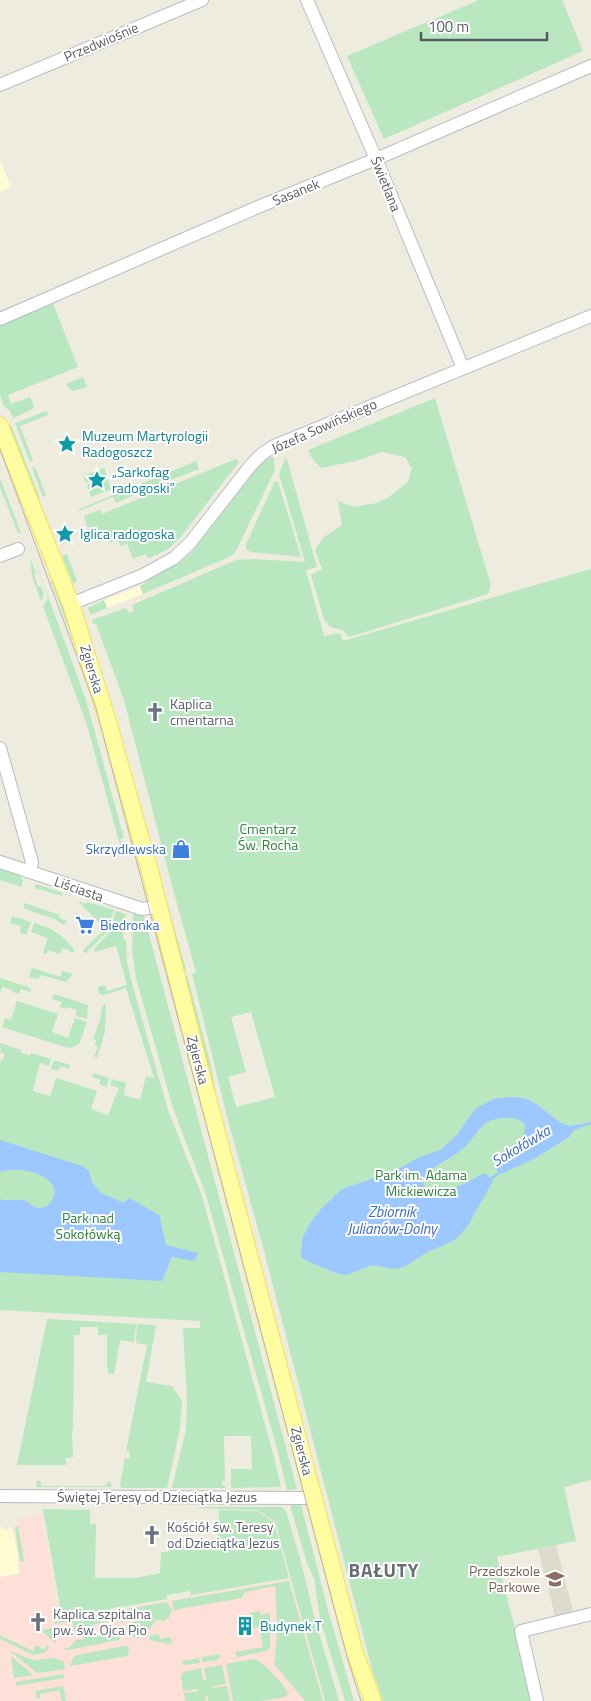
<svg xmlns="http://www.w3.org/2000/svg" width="591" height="1701" font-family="'Titillium Web',sans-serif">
<rect width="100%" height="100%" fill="#edecdf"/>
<g fill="#fffbd2">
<path d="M0 160 11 187 0 192Z"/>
<path d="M140 586 143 594 107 608 104 600Z"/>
<path d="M0 1527H2L3 1530 13 1528 19 1560V1574L0 1577Z"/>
</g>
<path fill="#dcdbce" d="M556 1545 573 1611 555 1616 538 1549Z"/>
<path fill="#fde1d9" d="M43 1514 60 1620 290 1579 325 1701H0V1577L19 1574V1560L13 1528 18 1527 16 1518 22 1517V1519L29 1518V1516Z"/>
<g fill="#b9e7c0" fill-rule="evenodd">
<path d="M479 0H562L583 51 384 139 347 56Z"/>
<path d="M52 301 78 367 8 395 11 404 30 397 34 406 33 409 13 418 10 411 4 406 0 395V323Z"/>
<path d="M83 377 87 387 72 391 66 384Z"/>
<path d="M435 398 491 585 488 594 349 637 342 630 330 627 324 619 311 575 322 569 315 550 324 537 342 525 338 501 354 507 377 503 389 497 408 482 412 468 405 457 382 452 356 461 321 468 311 457 308 450Z"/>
<path d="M47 411 48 415 20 426 33 461 30 462 15 423Z"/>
<path d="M11 425 40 499 36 500 8 426Z"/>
<path d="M286 456 317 567 306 570 324 636 340 633 343 641 591 569V1480L564 1487 576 1541 497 1557 533 1701H383L372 1669 264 1251 228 1120 192 974 196 972 171 882 124 700 96 624H93L92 620 126 608 129 613 134 611 132 605 236 560 254 559 305 562 279 474ZM251 1012 275 1097 236 1107 228 1077 246 1072 231 1017Z"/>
<path d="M270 457 274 458 275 470 235 553 227 558 143 594 140 586 147 582 153 576 176 565 192 552 258 467Z"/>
<path d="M236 459 239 462 179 539 168 549 148 559 146 554 133 559 127 544 120 546 118 540 110 543 107 536 101 538 96 526 88 529 84 516 100 510 102 514Z"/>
<path d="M196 461 199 469 140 492 138 485Z"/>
<path d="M35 467 46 496 43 497 32 468Z"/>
<path d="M104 468 111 489 91 497 87 485 98 480 97 478 86 483 83 476Z"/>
<path d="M0 478 21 533H18L0 487Z"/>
<path d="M275 481 278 482 301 556 300 557 251 552 246 549V544Z"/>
<path d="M131 488 134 495 116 503 113 497 79 511V509Z"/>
<path d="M27 539 86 700 124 838 120 839 125 855 123 856 87 725 43 606 48 598Z"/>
<path d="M67 554 77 581 73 583 62 556Z"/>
<path d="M30 557 36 573 34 574 38 587 41 586 44 595 41 601 32 576Z"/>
<path d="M55 580 92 692 51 581Z"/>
<path d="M104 600 107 608 91 615 88 608Z"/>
<path d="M0 868 20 875 23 881 21 887 0 880Z"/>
<path d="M36 884 63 893 62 896 35 888Z"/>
<path d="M78 901 86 904 87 902 114 910 107 932 85 954 83 950 105 929Z"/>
<path d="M167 902 186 970 184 971 165 903Z"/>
<path d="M24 903 60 915 59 918 67 921 63 925 55 919 28 910 24 908Z"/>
<path d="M116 911 125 914 127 922H124L123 939 126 940 127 961 131 980 168 1110 202 1196 274 1457 281 1487 231 1488V1469H252L251 1436H224L225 1481H222V1485H225V1488H172L186 1429 187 1400 183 1328H200V1321L0 1310V1061L3 1060 5 1054 1 1053 0 1043 21 1050 20 1052 30 1056 31 1053 51 1059 49 1066 40 1063 33 1091 50 1096 56 1078 97 1091 91 1109 108 1115 119 1088 110 1085 112 1079 126 1083 124 1095 140 1100 146 1076 154 1078 126 988 105 995 99 994 98 987 105 985 107 991 127 985 116 946 95 952 94 949 109 933Z"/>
<path d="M133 913 144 916 297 1489 287 1490 279 1456 206 1195 173 1108 136 978 132 951Z"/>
<path d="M12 916 31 922 26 935 20 933 21 926 10 923Z"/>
<path d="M34 923C54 929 62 934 75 951L71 953 69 950 62 948 60 954 48 950 46 954 43 953 48 938 31 932Z"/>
<path d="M32 968 61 977 62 971 73 974 66 982 41 975 38 979 29 977Z"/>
<path d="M187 975 210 1062 219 1111 185 976Z"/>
<path d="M0 978 31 988 30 992 21 989 19 994 12 992V990L3 987 0 992Z"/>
<path d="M54 994 88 1005 87 1019 76 1016 77 1010 68 1007 67 1009 60 1007 62 1002 52 999Z"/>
<path d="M17 1001 58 1014 52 1032 68 1038 75 1018 87 1022 79 1044 71 1048 65 1047 2 1027 5 1018 11 1020Z"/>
<path d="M106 1003 105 1032 97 1058 94 1057 98 1047 95 1045 96 1040 93 1039 100 1020 102 1007Z"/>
<path d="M54 1060 70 1065 69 1069 60 1066 58 1071 51 1069Z"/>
<path d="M93 1073 109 1078 107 1087 99 1084 101 1080 92 1077Z"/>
<path d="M47 1319 136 1324 134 1342 120 1340 114 1374H108V1368H107V1335H98V1327H80V1335H74L73 1430 72 1431 73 1457 72 1458 71 1456 70 1458H66V1465H17Z"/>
<path d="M137 1324 156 1325 146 1382 172 1386 182 1401 180 1428 167 1488H121L120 1485 125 1458 129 1459 130 1452 126 1451 147 1345 136 1343Z"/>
<path d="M37 1480 40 1481 41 1486H106L108 1481H109L112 1485 111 1487H36Z"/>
<path d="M290 1505H301L328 1610 354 1701H345L320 1619 314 1578 307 1563Z"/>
<path d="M198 1507H282L286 1511 301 1562 314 1616 339 1701H325L275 1522 257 1510 198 1508Z"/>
<path d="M43 1509 90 1510V1524H96L95 1578H136L160 1573 161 1552H168L172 1547H218L219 1510 257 1511 274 1523 289 1578 191 1595 190 1591 167 1595V1599L62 1617Z"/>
<path d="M18 1526 24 1561H20L15 1527Z"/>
<path d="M289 1581 323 1701H305L274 1664C278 1639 277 1612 275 1586L245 1592 242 1598 174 1610 172 1601Z"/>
<path d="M166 1602 170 1606 172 1610 169 1617 165 1621 156 1620 146 1634 138 1638 130 1636C134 1631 135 1626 132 1620L122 1622 113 1620 92 1625 93 1634 95 1636 118 1631 119 1633H122L123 1635 119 1640 68 1650 62 1648H69L76 1640 84 1639 82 1630 74 1631 72 1621 55 1624V1622Z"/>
<path d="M260 1611 261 1615 270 1613V1648L267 1651 237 1657 235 1652 263 1647 259 1627 253 1628 250 1613Z"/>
<path d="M53 1628 56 1644 41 1630Z"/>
<path d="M159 1634 160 1639 171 1637 172 1643 168 1644 149 1640V1636Z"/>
<path d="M0 1635 33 1651 36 1645 44 1650 48 1645 49 1648 44 1653 33 1655 0 1639Z"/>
<path d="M125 1646 129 1647 128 1656 70 1666 73 1658 77 1655Z"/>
<path d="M11 1651 32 1660 55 1658 63 1661 65 1669 37 1673 12 1653Z"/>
<path d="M220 1654V1657L216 1660 202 1662V1657Z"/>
<path d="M11 1656 33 1675 14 1678Z"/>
<path d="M199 1658 200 1663 183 1665 182 1661Z"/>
<path d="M254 1659C263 1661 285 1685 288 1694L285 1697 261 1701H233L226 1664Z"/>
<path d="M222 1665 226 1684 213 1686V1688L227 1686 230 1701H208V1696L205 1697 206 1701H185L184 1693 198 1691V1689L183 1691 181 1676 183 1672 201 1668 203 1681 206 1680 204 1668Z"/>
<path d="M63 1674 64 1678 16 1686V1682Z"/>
<path d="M63 1686 66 1701H62L59 1690 40 1694V1698L37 1699 35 1691Z"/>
</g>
<g fill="#9dc7ff">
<path d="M511 1097C537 1097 543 1112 563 1124L569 1126 580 1124 581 1128 574 1130 569 1137 534 1159 501 1174 494 1167C505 1157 527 1141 525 1124 518 1118 512 1117 504 1118 477 1119 478 1138 460 1151 447 1162 428 1166 423 1183L427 1192C443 1198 470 1180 485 1173L493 1181 467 1227 455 1240 426 1253 404 1267 393 1269 372 1265 347 1275 336 1273 305 1260 301 1257 302 1239 310 1223 322 1208 342 1189 392 1172 418 1158 440 1150 457 1135 475 1109 493 1099Z"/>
<path d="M0 1140 82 1166 89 1171 92 1182 101 1193 124 1203 129 1198 159 1215 166 1245 198 1253 195 1261 172 1257 162 1281 0 1272V1199C8 1202 15 1199 23 1200 30 1201 32 1209 40 1208 52 1207 59 1192 51 1183 39 1170 15 1167 0 1172Z"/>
</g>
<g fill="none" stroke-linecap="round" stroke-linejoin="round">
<g stroke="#9dc7ff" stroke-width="2.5">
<path d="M578 1127 591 1123"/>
<path d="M488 1181 500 1172"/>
</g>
<g stroke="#babcc3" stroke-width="14">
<g id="minor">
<path d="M307 0 376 159 463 368"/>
<path d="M0 85 202 0"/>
<path d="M0 319 258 207 376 159 591 66"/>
<path d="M0 556 18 549"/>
<path d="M71 604 143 575 174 558 190 543 251 465 262 454 274 446 591 316"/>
<path d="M0 748 32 862 30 872"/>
<path d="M0 862 142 909 159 906"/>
<path d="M0 1496 306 1498 314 1497"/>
<path d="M537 1701 521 1631 591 1614"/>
</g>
</g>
<g stroke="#fae14b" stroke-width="18">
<path id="major" d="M0 426 71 604 109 725 151 875 198 1061 354 1650 373 1701"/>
</g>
<use href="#minor" stroke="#fff" stroke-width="12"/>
<use href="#major" stroke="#fffda2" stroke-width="16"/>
<path stroke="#b4b4b5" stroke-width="1" d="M0 449 96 708 348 1660 361 1701"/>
</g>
<defs>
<g id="sight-bare" transform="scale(1.5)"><path d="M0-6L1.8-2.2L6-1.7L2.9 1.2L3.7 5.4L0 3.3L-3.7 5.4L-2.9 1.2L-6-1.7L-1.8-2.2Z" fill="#0f9aa8" stroke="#fff" stroke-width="2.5" paint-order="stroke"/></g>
<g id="church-bare" transform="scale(1.5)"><path d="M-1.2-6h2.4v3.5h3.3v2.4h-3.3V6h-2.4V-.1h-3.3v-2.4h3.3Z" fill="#6b7280" stroke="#fff" stroke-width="2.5" paint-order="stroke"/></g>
<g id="shop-bare" transform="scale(1.5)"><path d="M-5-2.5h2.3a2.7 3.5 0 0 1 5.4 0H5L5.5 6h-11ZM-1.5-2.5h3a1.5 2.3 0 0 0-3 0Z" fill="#3f7fe0" stroke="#fff" stroke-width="2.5" paint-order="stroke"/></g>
<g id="supermarket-bare" transform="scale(1.5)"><path d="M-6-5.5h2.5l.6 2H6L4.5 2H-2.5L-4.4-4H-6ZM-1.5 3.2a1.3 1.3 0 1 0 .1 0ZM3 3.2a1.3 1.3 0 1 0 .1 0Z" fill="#3f7fe0" stroke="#fff" stroke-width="2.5" paint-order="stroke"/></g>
<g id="school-bare" transform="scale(1.5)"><path d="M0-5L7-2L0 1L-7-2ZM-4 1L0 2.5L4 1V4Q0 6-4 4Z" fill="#8d6e63" stroke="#fff" stroke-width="2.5" paint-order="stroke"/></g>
<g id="building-bare" transform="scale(1.5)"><path d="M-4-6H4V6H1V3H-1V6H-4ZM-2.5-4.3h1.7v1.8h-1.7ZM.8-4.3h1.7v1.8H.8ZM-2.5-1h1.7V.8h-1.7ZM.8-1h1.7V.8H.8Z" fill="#0f9aa8" stroke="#fff" stroke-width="2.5" paint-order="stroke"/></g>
</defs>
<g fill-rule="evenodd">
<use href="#sight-bare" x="67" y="444"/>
<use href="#sight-bare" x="97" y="480"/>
<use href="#sight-bare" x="65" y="534"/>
<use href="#church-bare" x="155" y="712"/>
<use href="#shop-bare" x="181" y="849"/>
<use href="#supermarket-bare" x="85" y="925"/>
<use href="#church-bare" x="152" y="1535"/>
<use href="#school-bare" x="555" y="1579"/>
<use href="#church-bare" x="38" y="1622"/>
<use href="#building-bare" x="245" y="1626"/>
</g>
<g text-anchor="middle" stroke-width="4" stroke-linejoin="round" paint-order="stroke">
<g font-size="14" fill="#585b62" stroke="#fff">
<text transform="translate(101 42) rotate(-23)" y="5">Przedwiośnie</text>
<text transform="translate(386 184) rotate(68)" y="5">Świetlana</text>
<text transform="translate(296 192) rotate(-22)" y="5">Sasanek</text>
<text transform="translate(324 426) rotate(-24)" y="5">Józefa Sowińskiego</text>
<text transform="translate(92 669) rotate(73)" y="5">Zgierska</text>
<text transform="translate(79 889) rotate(19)" y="5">Liściasta</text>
<text transform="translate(198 1060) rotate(75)" y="5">Zgierska</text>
<text transform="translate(302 1451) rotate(75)" y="5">Zgierska</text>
<text x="157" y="1502">Świętej Teresy od Dzieciątka Jezus</text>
</g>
<g font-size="14" fill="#0d838f" stroke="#fff" text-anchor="start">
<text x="82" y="441">Muzeum Martyrologii<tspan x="82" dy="16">Radogoszcz</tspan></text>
<text x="112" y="477">„Sarkofag<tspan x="112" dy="16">radogoski”</tspan></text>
<text x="80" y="539">Iglica radogoska</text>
<text x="260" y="1631">Budynek T</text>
</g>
<g font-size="14" fill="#5b616d" stroke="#fff" text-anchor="start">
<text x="170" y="709">Kaplica<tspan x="170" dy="16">cmentarna</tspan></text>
<text x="167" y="1532">Kościół św. Teresy<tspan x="167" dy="16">od Dzieciątka Jezus</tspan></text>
<text x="53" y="1619">Kaplica szpitalna<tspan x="53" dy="16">pw. św. Ojca Pio</tspan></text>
</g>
<g font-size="14" fill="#2e833e" stroke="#fff">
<text x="268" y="834">Cmentarz<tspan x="268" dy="16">Św. Rocha</tspan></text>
<text x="421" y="1180">Park im. Adama<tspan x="421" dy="16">Mickiewicza</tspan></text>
<text x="88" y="1223">Park nad<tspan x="88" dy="16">Sokołówką</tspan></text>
</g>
<g font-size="14" fill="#366cbe" stroke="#fff" text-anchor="end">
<text x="166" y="854">Skrzydlewska</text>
<text x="100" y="930" text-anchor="start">Biedronka</text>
</g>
<g font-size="14" fill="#785e54" stroke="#fff" text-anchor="end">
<text x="540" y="1576">Przedszkole<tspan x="540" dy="16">Parkowe</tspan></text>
</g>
<g font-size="15" font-style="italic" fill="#396bca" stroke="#fff">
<text transform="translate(521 1146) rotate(-31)" y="5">Sokołówka</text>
<text x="392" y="1217">Zbiornik<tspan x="392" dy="17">Julianów-Dolny</tspan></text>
</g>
<g font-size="19" font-weight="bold" letter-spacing="1" fill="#696d74" stroke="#fff">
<text x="384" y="1577">BAŁUTY</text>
</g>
</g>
<path d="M421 32v8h126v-8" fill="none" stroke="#585b62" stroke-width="2.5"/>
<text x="428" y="32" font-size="15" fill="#585b62" stroke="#ffffff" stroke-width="4" paint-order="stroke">100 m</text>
</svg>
